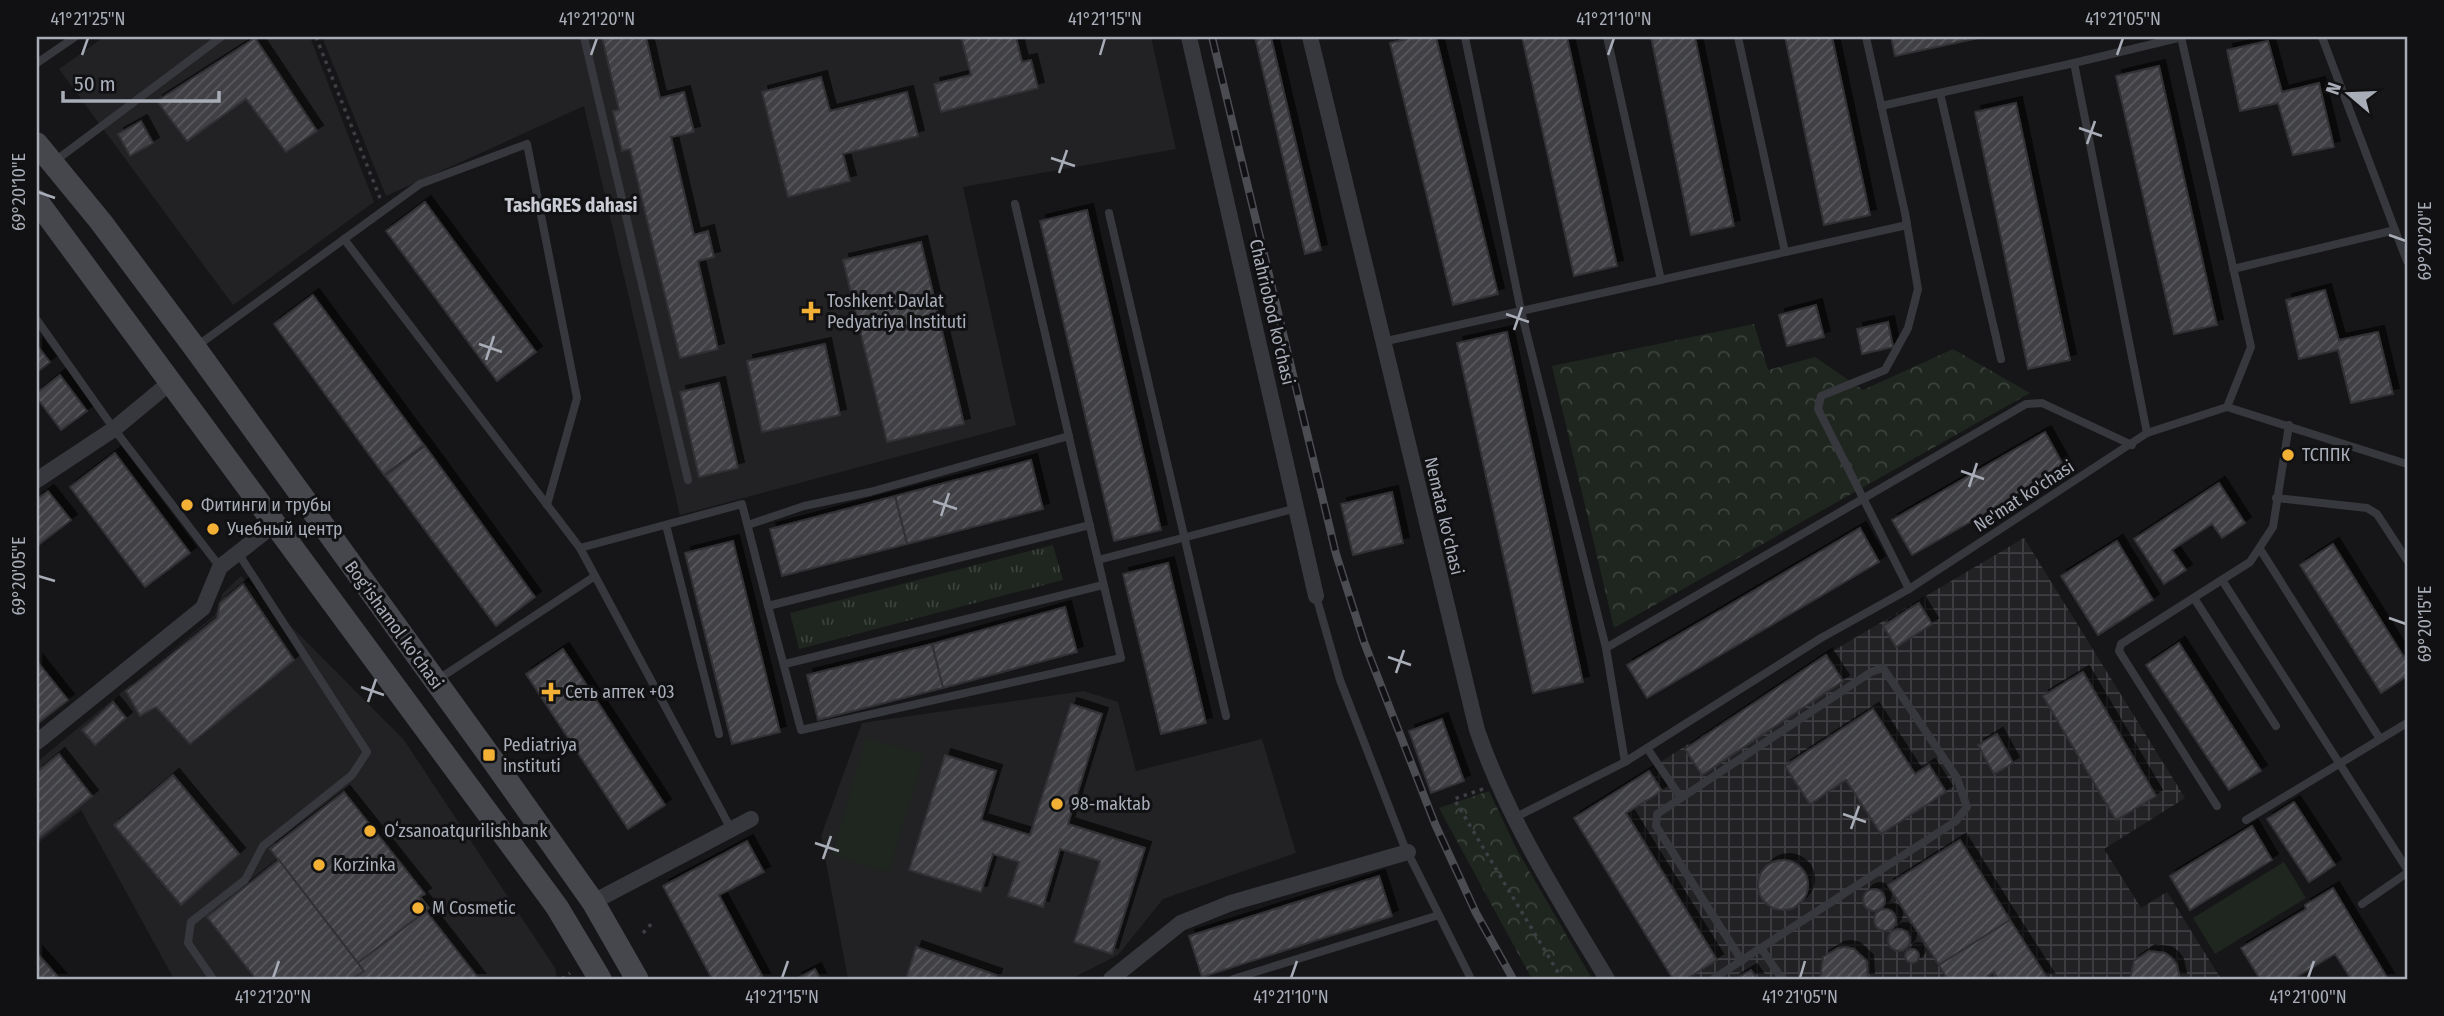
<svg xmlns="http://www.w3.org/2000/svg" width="2444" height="1016" font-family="'Fira Sans Condensed',sans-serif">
<defs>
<pattern id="industrial-grid" width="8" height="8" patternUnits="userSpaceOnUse" patternTransform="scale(1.75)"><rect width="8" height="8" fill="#222225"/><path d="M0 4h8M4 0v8" fill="none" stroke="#3f3f43"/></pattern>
<pattern id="grass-tufts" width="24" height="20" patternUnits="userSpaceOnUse" patternTransform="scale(1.75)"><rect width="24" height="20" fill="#1e261f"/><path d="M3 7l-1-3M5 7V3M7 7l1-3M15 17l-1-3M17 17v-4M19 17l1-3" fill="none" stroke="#3c433d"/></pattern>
<pattern id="forest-crowns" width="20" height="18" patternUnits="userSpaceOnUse" patternTransform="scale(1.75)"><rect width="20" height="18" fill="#1e261f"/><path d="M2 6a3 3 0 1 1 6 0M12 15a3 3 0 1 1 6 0" fill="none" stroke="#3c433d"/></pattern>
<pattern id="building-hatch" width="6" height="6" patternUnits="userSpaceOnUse" patternTransform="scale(1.75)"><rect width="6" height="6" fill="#404145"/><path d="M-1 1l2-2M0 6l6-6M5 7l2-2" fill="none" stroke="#595a5e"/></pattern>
<filter id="shadow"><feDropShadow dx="6" dy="-6" stdDeviation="0" flood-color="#0009"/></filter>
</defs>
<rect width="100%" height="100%" fill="#161618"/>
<g fill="#222225">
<path d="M104 37H310L374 202 233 305 59 69Z"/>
<path d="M322 37H1151L1176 149 963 187 1016 425 680 515 584 106 386 196Z"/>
<path d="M241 576 404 740 555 968 557 979H174L81 810 37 844V762L215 615 223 593Z"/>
<path d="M1084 691 1118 702 1136 771 1262 739 1296 853 1163 899 1118 955 1071 979H848L821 836 862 723Z"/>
</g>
<path fill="url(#industrial-grid)" d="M2024 538 2185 798 2104 849 2141 908 2167 892 2221 979H1673L1574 818 1826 655Z"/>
<path fill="url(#grass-tufts)" d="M1053 545 1063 580 799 649 790 613Z"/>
<g fill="url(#forest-crowns)">
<path d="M1754 324 1768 370 1815 357 1863 390 1953 349 2030 393 1614 628 1552 366Z"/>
<path d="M1489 791 1517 850 1592 979H1532L1439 808Z"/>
</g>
<g fill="#1e261f">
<path d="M866 738 924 755 889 872 832 855Z"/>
<path d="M2284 862 2306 898 2215 954 2193 918Z"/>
</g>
<g fill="url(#building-hatch)" stroke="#303034" stroke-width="2" filter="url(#shadow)">
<path d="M602 37H646L660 98 684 92 694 132 671 137 694 235 708 231 714 257 698 261 718 349 680 358 630 149 622 151 613 111 619 110Z"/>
<path d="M961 37H1016L1022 62 1031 60 1038 88 941 112 934 84 971 75Z"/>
<path d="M1255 37H1271L1321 250 1305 254Z"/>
<path d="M1414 37H1436L1498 294 1453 305 1390 43Z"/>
<path d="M1522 37H1567L1617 266 1574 276Z"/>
<path d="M1651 37H1695L1734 226 1691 235Z"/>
<path d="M1785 37H1832L1870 215 1824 225Z"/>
<path d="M1891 37H1983L1895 56Z"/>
<path d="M255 38 317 131 286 152 246 99 187 141 157 101Z"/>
<path d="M2268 41 2282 92 2319 83 2334 147 2293 155 2278 103 2240 111 2227 50Z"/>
<path d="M2159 66 2217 325 2174 334 2116 76Z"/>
<path d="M821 77 830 111 907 92 918 136 843 154 850 181 788 197 762 92Z"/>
<path d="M2016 103 2070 360 2028 369 1975 112Z"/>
<path d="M141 121 153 143 130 156 118 134Z"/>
<path d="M425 202 536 352 497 381 386 231Z"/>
<path d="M1087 210 1161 530 1114 541 1040 221Z"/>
<path d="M921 242 964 424 887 442 843 260Z"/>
<path d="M2325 290 2339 340 2378 332 2393 394 2351 403 2338 350 2299 359 2286 300Z"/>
<path d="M313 295 424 445 384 475 274 324Z"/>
<path d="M1816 305 1824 337 1787 346 1779 315Z"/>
<path d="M1888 322 1893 347 1862 354 1857 329Z"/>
<path d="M1507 332 1583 682 1533 693 1457 343Z"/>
<path d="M825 344 840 415 762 432 747 361Z"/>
<path d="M37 345 50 362 37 372Z"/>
<path d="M60 375 87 411 61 430 37 398V393Z"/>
<path d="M719 383 738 468 699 477 680 392Z"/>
<path d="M2045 432 2065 468 1912 555 1892 520Z"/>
<path d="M425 446 535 597 496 626 385 476Z"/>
<path d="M115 453 190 553 145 587 70 487Z"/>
<path d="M1031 460 1043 509 907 544 895 496Z"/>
<path d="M2219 483 2245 523 2222 538 2212 524 2172 550 2186 570 2164 584 2134 539Z"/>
<path d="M48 491 71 520 37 546V499Z"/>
<path d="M1392 492 1403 543 1353 555 1341 504Z"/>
<path d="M895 496 907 544 782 576 770 529Z"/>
<path d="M1860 528 1879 562 1647 698 1627 665Z"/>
<path d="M733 541 780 732 732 744 685 553Z"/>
<path d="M2117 541 2153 600 2098 635 2061 576Z"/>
<path d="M2333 544 2407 662V676L2381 693 2300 565Z"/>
<path d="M1168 563 1206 723 1161 734 1123 574Z"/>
<path d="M243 584 294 660 190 744 156 707 140 716 126 691 217 618 220 603Z"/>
<path d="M1919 603 1932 624 1896 647 1883 626Z"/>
<path d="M1065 607 1077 652 943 688 932 644Z"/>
<path d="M2179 643 2261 771 2229 790 2146 665Z"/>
<path d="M932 644 943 688 818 720 807 675Z"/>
<path d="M563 649 665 805 628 829 526 674Z"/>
<path d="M1826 655 1843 681 1702 775 1685 749Z"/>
<path d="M37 661 68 700 37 724Z"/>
<path d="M2083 672 2156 796 2116 820 2043 696Z"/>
<path d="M113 702 126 718 95 745 82 730Z"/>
<path d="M1071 704 1102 714 1068 824 1145 848 1112 954 1074 942 1100 861 1060 849 1043 907 1008 896 1019 862 993 854 981 892 909 870 945 755 996 771 981 820 1030 835Z"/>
<path d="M1873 709 1915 774 1929 765 1946 792 1881 834 1846 780 1810 804 1785 766Z"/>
<path d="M1442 719 1464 781 1431 793 1409 731Z"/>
<path d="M1997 734 2013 763 1994 774 1978 745Z"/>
<path d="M59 754 92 796 37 840V772Z"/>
<path d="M1649 771 1662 791 1626 813 1717 960 1686 979H1673L1574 818Z"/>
<path d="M173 775 239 854 181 905 114 825Z"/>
<path d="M344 792 425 894 420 897 429 908 358 963 270 849Z"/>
<path d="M2294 802 2335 865 2309 882 2267 819Z"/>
<path d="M2252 826 2272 860 2190 910 2170 876Z"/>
<path d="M1960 840 2010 920 1939 965 1888 885Z"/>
<path d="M747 841 764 872 719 895 764 979H712L663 886Z"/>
<circle cx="1783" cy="885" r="25"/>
<path d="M279 860 364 971 353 979H256L207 917Z"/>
<path d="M1379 876 1392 916 1202 977 1189 936Z"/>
<path d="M2333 888 2388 979H2351L2335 954 2293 979H2260L2241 948 2306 909 2305 905Z"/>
<circle cx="1874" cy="900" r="11"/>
<circle cx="1885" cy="920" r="11"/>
<path d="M426 911 479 979H353L364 971 358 963Z"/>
<path d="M2010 920 2048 979H1998L1994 972 1983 979H1947L1939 965Z"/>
<circle cx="1899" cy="940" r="11"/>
<path d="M916 947 996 975 995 979H906Z"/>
<path d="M1846 947 1854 949 1867 961 1868 979H1820L1823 957 1838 948Z"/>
<circle cx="1912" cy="956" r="7"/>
<path d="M2149 951 2165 953 2172 958 2177 965 2180 979H2130L2134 961Z"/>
<path d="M37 953 60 979H37Z"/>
<path d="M815 969 820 979H796Z"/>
<path d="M1751 970 1757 979H1736Z"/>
</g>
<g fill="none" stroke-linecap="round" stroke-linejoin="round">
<g stroke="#3d3f44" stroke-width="3.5" stroke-dasharray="3.5 5" stroke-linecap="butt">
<path d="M316 37 380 198"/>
<path d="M1483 789 1454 799 1562 979"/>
<path d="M643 933 654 921"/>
<path d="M562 979 570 973"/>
</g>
<g stroke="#37383d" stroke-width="8">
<path d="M584 37 688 480"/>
<path d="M1465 37 1521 311 1606 648 1625 762"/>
<path d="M1607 37 1661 280"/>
<path d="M1738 37 1785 252"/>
<path d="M1866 37 1905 213 1918 289 1908 328 1885 370 1821 396 1818 409 1909 589"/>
<path d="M37 63 75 37"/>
<path d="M2074 63 2182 37"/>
<path d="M1940 93 2001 359"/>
<path d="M1881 106 2074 63 2147 433"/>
<path d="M55 161 221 37"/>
<path d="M1015 204C1050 355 1085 507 1121 658L801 730 768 606 1090 525"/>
<path d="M1109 213 1226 716"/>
<path d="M2395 230 2407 261"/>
<path d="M344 239 580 548"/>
<path d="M2233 269 2395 230 2322 37"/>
<path d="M37 320 114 429 220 567"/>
<path d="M1382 342 1907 225 1906 219"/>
<path d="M197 346 420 184 527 144 577 398 547 505"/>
<path d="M2227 407 2407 464"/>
<path d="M2276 498 2367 508 2377 514 2407 560"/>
<path d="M666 525 719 734"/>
<path d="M748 525 804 506 870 492 1069 436"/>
<path d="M2260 549 2380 739"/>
<path d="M1098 560 1297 508"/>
<path d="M2222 580 2407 869"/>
<path d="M1316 596 1340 680 1403 843 1471 979"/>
<path d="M2194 598 2276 726"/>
<path d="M1606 648 2026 404 2042 403 2132 445"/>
<path d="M785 664 1103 585"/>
<path d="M437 680 595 576"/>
<path d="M1647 748 1681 798"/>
<path d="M2217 806 2119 651 2121 644 2250 562 2273 527 2289 425"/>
<path d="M1514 818 1625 762 1821 638 1909 589 2147 433 2227 407 2251 347 2181 37"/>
<path d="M2246 820 2407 723"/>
<path d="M731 829 580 548 742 504 768 606"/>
<path d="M2362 904 2407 873"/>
<path d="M1761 948 1782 979"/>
<path d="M213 979 188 943 191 922 245 880 263 846 352 775 367 752 238 553"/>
<path d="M1233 979 1439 915"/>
<path d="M1713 979 1956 821 1967 807 1957 778 1883 668 1871 672 1657 814 1656 826 1742 961"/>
</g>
<g stroke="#37383d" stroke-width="16">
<path d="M1189 37 1316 596"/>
<path d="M1310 37 1477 730C1508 820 1559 899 1607 979"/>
<path d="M37 480 114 429 172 381"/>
<path d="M37 742 203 608 220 567 275 524"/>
<path d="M593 902 751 819"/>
<path d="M1111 979 1181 923 1231 903 1408 852"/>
</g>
<g stroke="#45474d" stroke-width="23">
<path d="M37 144 101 222 195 348 489 755 593 902 637 979"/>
<path d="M37 201 557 907 600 979"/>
</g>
<g stroke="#4a4c52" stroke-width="8">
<path id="rail" d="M1212 37 1336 554 1364 642 1435 824 1476 913 1513 979"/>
</g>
<use href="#rail" stroke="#111113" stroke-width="5" stroke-dasharray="16" stroke-linecap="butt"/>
</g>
<path fill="none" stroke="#a8adb8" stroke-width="2.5" d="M82 55 88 38M591 55 597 38M1100 55 1105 38M1608 55 1614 38M2117 55 2123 38M2079 128 2102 136M2087 144 2095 121M1051 158 1075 166M1059 173 1067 150M38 192 55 198M2389 235 2406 241M1506 314 1529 322M1514 330 1522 307M479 344 502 352M486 360 494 336M1961 471 1984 479M1969 487 1977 463M933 501 957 509M941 516 949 493M38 576 55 581M2389 618 2406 624M1388 657 1411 665M1396 673 1404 650M361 687 384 695M368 702 376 679M1843 814 1866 822M1851 829 1859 806M815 843 839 851M823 859 831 836M273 978 279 961M782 978 788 961M1291 978 1297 961M1800 978 1805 961M2308 978 2314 961"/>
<g fill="#f2b134" stroke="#111113" stroke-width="2.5">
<path d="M807.5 300.5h7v7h7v7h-7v7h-7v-7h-7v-7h7z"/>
<circle cx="2288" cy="455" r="7"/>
<circle cx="187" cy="505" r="7"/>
<circle cx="213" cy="529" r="7"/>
<path d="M547.5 681.5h7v7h7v7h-7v7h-7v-7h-7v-7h7z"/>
<rect x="482" y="748" width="14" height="14" rx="3.5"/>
<circle cx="1057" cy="804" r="7"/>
<circle cx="370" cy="831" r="7"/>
<circle cx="319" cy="865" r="7"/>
<circle cx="418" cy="908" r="7"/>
</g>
<g text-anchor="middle" stroke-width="6" stroke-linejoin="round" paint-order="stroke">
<g font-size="18" fill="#a8adb8" stroke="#111113" text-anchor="start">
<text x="827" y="307">Toshkent Davlat<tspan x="827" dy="21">Pedyatriya Instituti</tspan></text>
<text x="2302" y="461">ТСППК</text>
<text x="201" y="511">Фитинги и трубы</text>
<text x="227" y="535">Учебный центр</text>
<text x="565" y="698">Сеть аптек +03</text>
<text x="503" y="751">Pediatriya<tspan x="503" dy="21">instituti</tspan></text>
<text x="1071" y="810">98-maktab</text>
<text x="384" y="837">Oʻzsanoatqurilishbank</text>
<text x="333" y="871">Korzinka</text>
<text x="432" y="914">M Cosmetic</text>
</g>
<g font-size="18" fill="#a8adb8" stroke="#111113">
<text transform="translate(1272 312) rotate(77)" y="6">Chahriobod ko'chasi</text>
<text transform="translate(2024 496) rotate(-33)" y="6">Ne'mat ko'chasi</text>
<text transform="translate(1444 516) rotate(77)" y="6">Nemata ko'chasi</text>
<text transform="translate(394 625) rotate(54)" y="6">Bog'ishamol ko'chasi</text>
</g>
<g font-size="19" font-weight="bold" fill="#c9ccd4" stroke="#111113">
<text x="571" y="212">TashGRES dahasi</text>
</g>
</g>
<rect width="2444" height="1016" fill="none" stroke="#111113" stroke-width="77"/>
<g transform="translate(2349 94) rotate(289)" stroke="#111113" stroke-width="5" paint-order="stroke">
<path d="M0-5L12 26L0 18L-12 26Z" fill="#a8adb8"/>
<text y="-10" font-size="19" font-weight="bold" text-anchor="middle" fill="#a8adb8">N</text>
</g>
<path d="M63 91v10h156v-10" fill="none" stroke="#a8adb8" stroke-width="3.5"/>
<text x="74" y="91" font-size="21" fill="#a8adb8" stroke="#111113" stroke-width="5" paint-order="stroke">50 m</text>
<rect x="38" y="38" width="2368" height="940" fill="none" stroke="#a8adb8" stroke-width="2.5"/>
<g font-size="18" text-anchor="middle" fill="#a8adb8">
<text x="88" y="25">41°21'25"N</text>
<text x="597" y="25">41°21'20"N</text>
<text x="1105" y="25">41°21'15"N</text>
<text x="1614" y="25">41°21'10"N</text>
<text x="2123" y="25">41°21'05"N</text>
<text transform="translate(19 192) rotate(-90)" y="6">69°20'10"E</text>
<text transform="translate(2425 241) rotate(-90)" y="6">69°20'20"E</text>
<text transform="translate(19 576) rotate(-90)" y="6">69°20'05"E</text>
<text transform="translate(2425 624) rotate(-90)" y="6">69°20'15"E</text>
<text x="273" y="1003">41°21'20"N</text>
<text x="782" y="1003">41°21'15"N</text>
<text x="1291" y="1003">41°21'10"N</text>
<text x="1800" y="1003">41°21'05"N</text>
<text x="2308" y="1003">41°21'00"N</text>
</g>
</svg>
